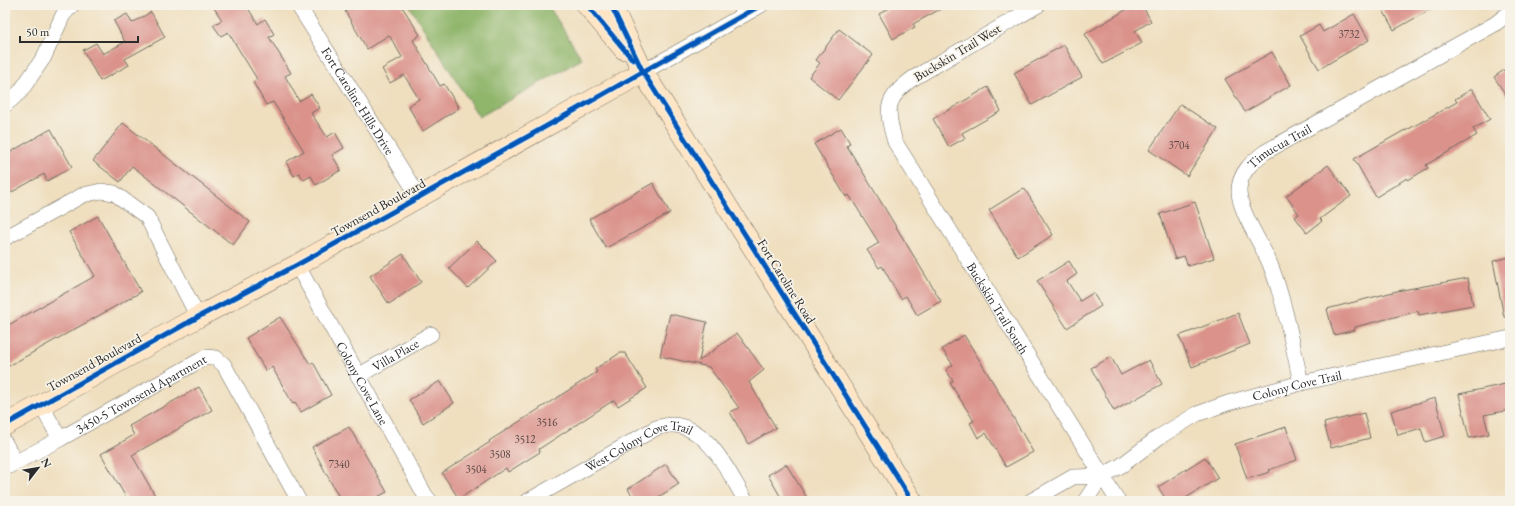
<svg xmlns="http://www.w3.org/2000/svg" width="1515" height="506" font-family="'EB Garamond',serif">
<rect width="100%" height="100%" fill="#f7f3e8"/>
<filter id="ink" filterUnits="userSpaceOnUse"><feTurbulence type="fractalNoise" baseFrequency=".025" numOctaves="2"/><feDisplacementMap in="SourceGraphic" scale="8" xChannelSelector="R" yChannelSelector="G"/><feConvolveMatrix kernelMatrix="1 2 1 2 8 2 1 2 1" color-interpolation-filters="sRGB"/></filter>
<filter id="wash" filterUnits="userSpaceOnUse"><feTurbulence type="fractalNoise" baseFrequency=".012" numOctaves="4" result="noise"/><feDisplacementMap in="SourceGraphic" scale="16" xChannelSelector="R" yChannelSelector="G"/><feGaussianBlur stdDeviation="0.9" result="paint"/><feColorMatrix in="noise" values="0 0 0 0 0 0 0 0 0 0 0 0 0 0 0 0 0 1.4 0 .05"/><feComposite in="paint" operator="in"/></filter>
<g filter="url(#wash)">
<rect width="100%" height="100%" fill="#efdfbf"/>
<path fill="#90b66c" stroke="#5e704c" d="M409 5H548L582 59 479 117Z"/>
<g id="blocks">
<g fill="#da928b">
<path d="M212 5H246L258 24 265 19 274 34 269 37 291 73 285 76 299 101 311 94 320 108 311 113 327 137 335 132 344 148 332 155 341 170 316 185 311 176 304 180 299 173 294 176 286 162 304 151 273 102 266 105 253 82 257 79 228 32 221 36 213 25 222 20Z"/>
<path d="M355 5H401L420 35 413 40 440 86 444 84 459 108 423 131 408 106 419 99 404 75 390 83 382 69 402 57 389 35 367 49 345 11Z"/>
<path d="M895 5H948L913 24 915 27 893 39 879 14Z"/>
<path d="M1134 5H1142L1151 21 1135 31 1142 43 1103 64 1085 34Z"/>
<path d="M1380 5H1438L1394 30Z"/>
<path d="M151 12 165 37 125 59 129 65 100 81 83 50 96 43 103 54 125 42 114 21 127 14 132 23Z"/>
<path d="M1354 14 1369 40 1319 69 1300 36 1319 25 1323 32Z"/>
<path d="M839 29 873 55 838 100 809 77 820 63 816 60Z"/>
<path d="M1064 45 1082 77 1032 105 1014 73Z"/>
<path d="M1272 52 1291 85 1245 112 1225 79Z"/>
<path d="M1510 66V101L1494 77Z"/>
<path d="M988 87 1001 111 962 133 965 138 949 147 933 119Z"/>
<path d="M1472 89 1490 119 1473 129 1477 135 1426 165 1428 168 1408 180 1407 178 1376 197 1354 159 1405 130V131L1457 102 1455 99Z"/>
<path d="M1180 104 1218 129 1187 176 1149 150Z"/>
<path d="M123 123 250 222 233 245 132 166 120 182 93 161Z"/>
<path d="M841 128 850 143 847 146 941 301 917 315 906 296 901 299 882 266 879 268 867 250 879 243 849 195 846 197 814 144Z"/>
<path d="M51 129 72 167 47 181 44 174 5 196V155Z"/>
<path d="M1328 165 1351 196 1320 219 1322 221 1307 233 1295 217 1299 214 1286 196Z"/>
<path d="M653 183 670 213 606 248 589 219Z"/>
<path d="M1024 188 1053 235 1018 257 989 210Z"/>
<path d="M1195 202 1214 258 1188 266 1184 256 1175 259 1160 214Z"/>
<path d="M98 216 141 292 5 368V327L95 276 69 232Z"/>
<path d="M477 241 497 261 468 288 449 268Z"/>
<path d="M403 254 421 282 389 304 370 276Z"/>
<path d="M1510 257V317H1504L1493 261Z"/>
<path d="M1069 261 1077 274 1067 281 1080 301 1093 293 1101 306 1067 328 1037 281Z"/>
<path d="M1468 278 1473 305 1419 315 1418 311 1355 327V330L1334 335 1327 309 1397 291Z"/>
<path d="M1238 313 1250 344 1192 367 1179 336Z"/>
<path d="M670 314 707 322 699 361 737 333 764 370 749 382 776 428 748 444 730 412 739 408 709 367 660 356Z"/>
<path d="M280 317 310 364 313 362 331 395 301 412 295 402 293 404 272 367 266 371 246 338Z"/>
<path d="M964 335 994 384 1033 452 1006 467 986 433 978 438 970 423 974 421 950 383 953 381 946 370 953 365 942 349Z"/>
<path d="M620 353H625L647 388 618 406 614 400 539 449 540 452 508 472 506 468 459 499 442 473 490 442 489 441 597 372 595 369Z"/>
<path d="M1111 357 1121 375 1149 360 1162 384 1114 411 1091 368Z"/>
<path d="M440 381 454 403 423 423 409 400Z"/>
<path d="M1510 383V410L1484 415 1489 434 1469 438 1459 394Z"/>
<path d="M199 387 212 410 132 455 158 501H128L101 454 134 435 129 426Z"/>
<path d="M1435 398 1445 436 1425 442 1421 428 1398 435 1391 411Z"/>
<path d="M1364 413 1370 438 1331 448 1324 423Z"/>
<path d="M349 427 387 492 370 501H341L312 447Z"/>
<path d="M1286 427 1297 460 1269 470 1270 472 1247 479 1235 444Z"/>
<path d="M1205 457 1218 478 1181 501H1167L1158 487Z"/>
<path d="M666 464 679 484 652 501H635L628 489Z"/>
<path d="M786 464 809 501H783L768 475Z"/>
</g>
</g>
</g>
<g filter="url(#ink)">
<use href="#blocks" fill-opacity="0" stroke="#706a5f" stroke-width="1"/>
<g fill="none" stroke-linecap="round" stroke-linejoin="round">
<g stroke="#706a5f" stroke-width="16">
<g id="street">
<path id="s1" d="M298 5 419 197"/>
<path id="s2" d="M1038 5 912 79C884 99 886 111 895 142L1118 501"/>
<path d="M643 72 761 5"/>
<path d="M5 105 20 92 44 57 63 15 72 5"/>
<path d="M5 238 83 195 101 191 114 193 147 217 198 317"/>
<path id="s3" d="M297 265 425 495 430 501"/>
<path id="s4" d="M358 376 431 334"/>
<path id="s5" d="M1301 383C1292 343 1285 302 1270 264 1262 244 1239 211 1239 191 1239 173 1252 162 1265 152L1495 24 1510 12"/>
<path d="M41 405 60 439"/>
<path d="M5 443 15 462"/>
<path id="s6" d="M5 468 60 439 206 357 216 358 224 365 299 501"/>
<path id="s7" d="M528 501 656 428C660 427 666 425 671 425 709 425 729 474 746 501"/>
<path d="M1031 501 1073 477 1102 476"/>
<path id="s8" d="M1085 501 1102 476 1122 465 1159 437 1197 414 1228 403 1301 383 1510 338"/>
</g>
</g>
<g stroke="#706a5f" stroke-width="22">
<g id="secondary">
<path d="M587 5 624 49"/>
<path d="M611 5 643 72 912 501"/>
<path d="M5 425 198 317 297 265 643 72"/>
</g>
</g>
<use href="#street" stroke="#fff" stroke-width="15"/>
<use href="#secondary" stroke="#fde5c5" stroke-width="21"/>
<g stroke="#f7f3e8" stroke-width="8">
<g id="cycleway">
<path d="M587 5 633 60"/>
<path d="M611 5 643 72 912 501"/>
<path d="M5 425 198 317 297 265 570 113 761 5"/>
</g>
</g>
<use href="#cycleway" stroke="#0057b8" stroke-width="5"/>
</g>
</g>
<g text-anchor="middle" stroke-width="3.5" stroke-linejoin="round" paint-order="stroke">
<g font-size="11" fill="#574543">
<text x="1349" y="38">3732</text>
<text x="1179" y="149">3704</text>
<text x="547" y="426">3516</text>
<text x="525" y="443">3512</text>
<text x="500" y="458">3508</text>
<text x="339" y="468">7340</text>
<text x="476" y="473">3504</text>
</g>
<g font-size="13" fill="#2b2b2b" stroke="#f7f3e8">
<text transform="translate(957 52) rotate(-31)" y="5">Buckskin Trail West</text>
<text dy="5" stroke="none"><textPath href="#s1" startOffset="113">Fort Caroline Hills Drive</textPath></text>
<text dy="5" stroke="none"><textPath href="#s5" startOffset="267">Timucua Trail</textPath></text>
<text transform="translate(378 207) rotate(-29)" y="5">Townsend Boulevard</text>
<text transform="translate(787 281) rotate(58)" y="5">Fort Caroline Road</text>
<text dy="5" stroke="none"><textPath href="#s2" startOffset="414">Buckskin Trail South</textPath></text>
<text dy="5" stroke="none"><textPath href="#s4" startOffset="43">Villa Place</textPath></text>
<text transform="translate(94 362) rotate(-29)" y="5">Townsend Boulevard</text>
<text dy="5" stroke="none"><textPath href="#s3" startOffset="135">Colony Cove Lane</textPath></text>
<text dy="5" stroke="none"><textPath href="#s8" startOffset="248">Colony Cove Trail</textPath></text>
<text dy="5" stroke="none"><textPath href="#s6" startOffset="155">3450-5 Townsend Apartment</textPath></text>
<text dy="5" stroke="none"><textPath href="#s7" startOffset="126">West Colony Cove Trail</textPath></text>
</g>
</g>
<rect width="1515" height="506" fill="none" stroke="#f7f3e8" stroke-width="20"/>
<g transform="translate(38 468) rotate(59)" stroke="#f7f3e8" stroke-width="3" paint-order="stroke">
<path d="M0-3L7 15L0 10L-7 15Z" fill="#2b2b2b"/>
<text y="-6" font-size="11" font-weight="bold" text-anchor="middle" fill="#2b2b2b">N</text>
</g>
<path d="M20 36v6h118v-6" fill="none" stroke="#2b2b2b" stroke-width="2"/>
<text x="26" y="36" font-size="12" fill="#2b2b2b" stroke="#f7f3e8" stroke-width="3" paint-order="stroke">50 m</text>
</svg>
